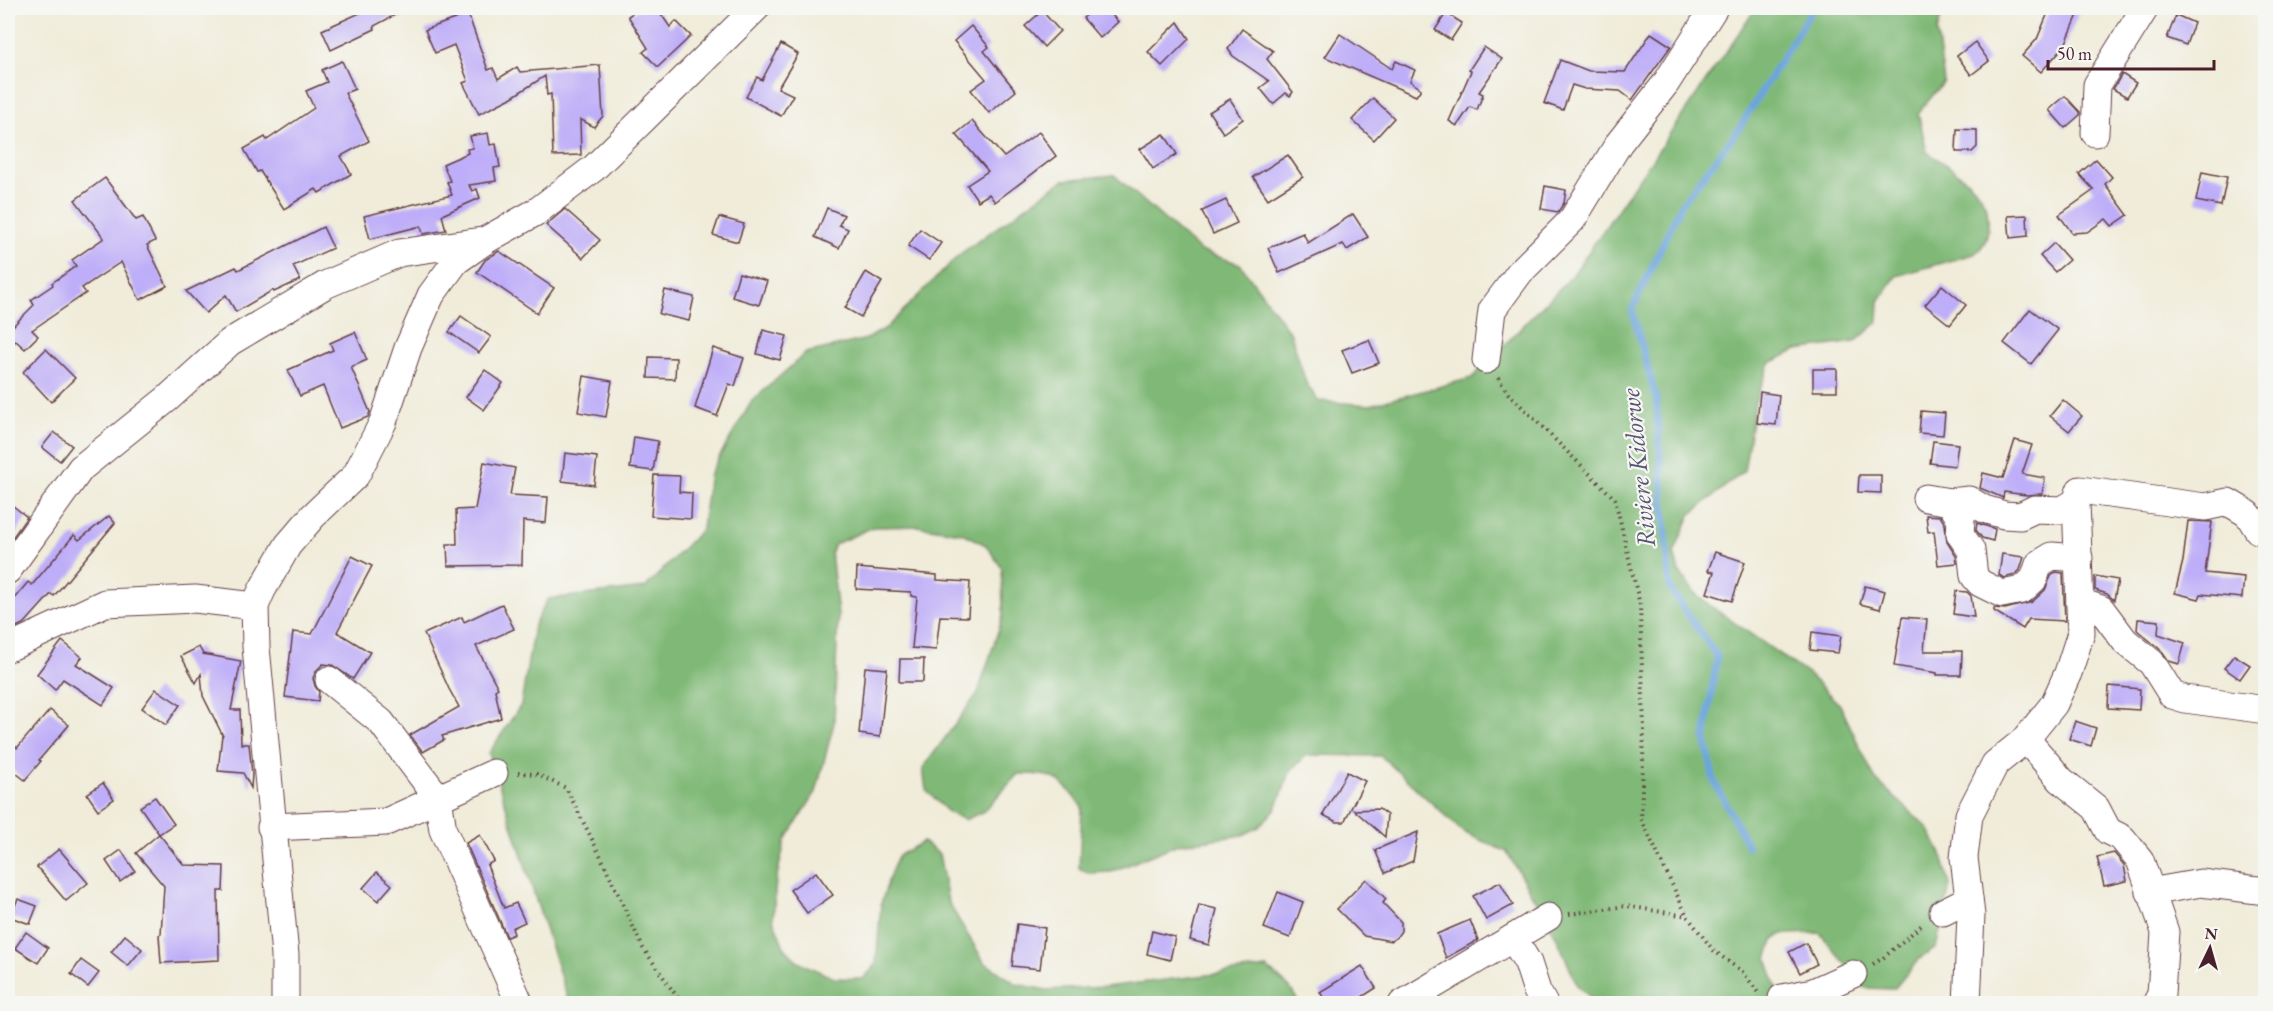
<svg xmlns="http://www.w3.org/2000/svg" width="2273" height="1011" font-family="'EB Garamond',serif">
<rect width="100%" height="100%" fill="#f6f6f2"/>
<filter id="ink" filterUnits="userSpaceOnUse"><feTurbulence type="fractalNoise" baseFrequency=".0167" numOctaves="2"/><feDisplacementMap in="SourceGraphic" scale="12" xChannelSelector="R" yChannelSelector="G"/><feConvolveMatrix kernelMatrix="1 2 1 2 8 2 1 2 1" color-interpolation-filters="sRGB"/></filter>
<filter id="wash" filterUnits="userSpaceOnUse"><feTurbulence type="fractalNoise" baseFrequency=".008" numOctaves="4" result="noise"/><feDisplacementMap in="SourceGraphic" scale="24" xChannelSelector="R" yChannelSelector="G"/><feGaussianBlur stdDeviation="1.35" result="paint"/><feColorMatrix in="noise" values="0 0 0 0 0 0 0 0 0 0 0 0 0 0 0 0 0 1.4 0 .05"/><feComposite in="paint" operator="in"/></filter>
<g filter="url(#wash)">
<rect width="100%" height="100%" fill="#f0ecd9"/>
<g fill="#80b977" stroke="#656c51" stroke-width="1.5">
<path d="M1756 8H1949L1942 12 1937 32 1944 82 1918 113 1927 152C1954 171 1992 189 1988 227 1987 239 1985 246 1974 254L1896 276 1879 301 1878 322 1855 342 1797 350 1770 363 1755 402 1744 471 1690 515 1674 553 1679 572 1698 597 1809 675 1840 705 1875 779 1928 828 1942 856 1950 885 1936 948 1919 959 1894 989 1865 988 1820 933 1782 934 1773 940 1767 959 1780 997 1787 1003H1596L1577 985 1557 938 1507 852 1463 832 1381 756 1307 755 1291 770 1276 808 1259 827 1243 835 1178 844 1111 872 1088 873 1079 868 1082 807C1059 778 1057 773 1018 774L984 811 965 820 948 812 926 790 923 768 978 693 1003 616 1002 568 986 545 962 533 918 526 873 527 835 544 831 553 838 615 834 723 816 792 785 841 776 880 773 919 784 947 798 962 834 978 863 979 876 965 881 904 890 875 898 856 923 842 939 854 948 902 984 962 1017 984 1046 990 1105 987 1267 968 1290 988 1299 1003H569L489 753 521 705 534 625 548 599 645 588 702 529 710 473 752 401 806 353 867 339 886 328 960 254 1063 180 1114 175 1200 251 1240 264 1291 334 1306 383 1318 401 1370 405 1472 378 1572 276Z"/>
<path d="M1470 996 1473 1003H1439L1451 998Z"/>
</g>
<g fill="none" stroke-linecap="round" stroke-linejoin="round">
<path stroke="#6da5dc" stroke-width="7" d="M1748 846 1714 781 1705 737 1717 656 1670 589 1656 398 1632 310 1681 205 1738 130 1813 8"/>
</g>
<g id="blocks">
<g fill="#beadf8">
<path d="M371 8H408L374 26 375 29 331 50 322 30Z"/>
<path d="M641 8H657L670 27 676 21 691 36 658 67 643 52 648 48 628 16Z"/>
<path d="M1095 8H1106L1118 22 1100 38 1083 18Z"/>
<path d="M2050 8H2081L2065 45 2041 72 2022 56 2037 39Z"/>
<path d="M1042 11 1060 31 1044 47 1025 26Z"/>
<path d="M1446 13 1462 23 1451 40 1435 30Z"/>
<path d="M468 14 488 70 493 68 498 79 517 67 520 72 600 65 603 116 594 127 580 119 581 155 553 156 551 94 547 95 545 76 509 99 479 114 463 83 468 81 454 45 435 53 425 30Z"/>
<path d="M2176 15 2194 23 2186 45 2167 38Z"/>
<path d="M1178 22 1189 39 1162 66 1148 52Z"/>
<path d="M971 26 989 47 984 51 1016 91 989 113 971 90 986 79 954 41Z"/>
<path d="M1242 29 1273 51 1267 59 1293 92 1290 96 1286 93 1273 104 1260 88 1269 81 1233 56 1228 49Z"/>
<path d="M1651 33 1671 46 1632 100 1620 91 1585 89 1572 85 1563 110 1544 103 1560 60 1589 71 1625 72Z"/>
<path d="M1340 34 1392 69 1396 61 1415 70 1410 81 1421 89 1416 96 1325 57Z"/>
<path d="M1975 42 1989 61 1971 75 1957 56Z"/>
<path d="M781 44 798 54 778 88 793 95 781 116 746 97 757 77 762 80Z"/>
<path d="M1484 47 1502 59 1479 92 1483 94 1477 110 1470 107 1457 126 1449 121 1471 71 1469 70Z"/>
<path d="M342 61 355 89 345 93 369 141 341 156 351 174 319 193 316 189 284 209 260 171 257 172 244 149 265 137 267 140 314 108 306 91 327 82 322 70Z"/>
<path d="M2122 74 2136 83 2127 97 2113 89Z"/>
<path d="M2065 96 2080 112V115L2065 128 2049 110Z"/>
<path d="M1373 98 1394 118 1374 140 1352 120Z"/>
<path d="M1230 99 1243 119 1223 133 1209 112Z"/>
<path d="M972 121 1004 157 1039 132 1056 156 995 202 989 194 978 201 967 185 988 171 956 134Z"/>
<path d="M1957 129 1977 130V147L1972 152H1956Z"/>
<path d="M488 133 490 145 496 144 500 167 494 168 496 181 469 185 472 191 477 189 480 198 442 215 446 230 423 234 421 226 370 239 364 216 452 195 447 182 450 181 443 164 468 153 467 149 473 148 470 136Z"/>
<path d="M1164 134 1177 154 1153 169 1140 149Z"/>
<path d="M1288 155 1303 177 1268 199 1253 177Z"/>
<path d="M2096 159 2112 177 2105 184 2128 215 2112 226 2106 219 2087 232 2072 233 2059 215 2094 190 2079 174Z"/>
<path d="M2202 172 2227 177 2221 206 2196 201Z"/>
<path d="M105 178 136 220 143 217 155 241 147 245 167 286 140 300 121 262 82 288 86 293 32 330 38 336 25 349 16 341 8 347V331L34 305 31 300 53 285 52 283 76 266 72 260 104 238 75 200Z"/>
<path d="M1545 186 1566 190 1564 203 1558 212 1541 209Z"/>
<path d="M1226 200 1237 223 1213 234 1202 211Z"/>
<path d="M827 208 844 215 839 225 848 229 839 248 815 237Z"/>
<path d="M565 209 600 240 583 258 546 225Z"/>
<path d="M1353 214 1368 237 1347 250 1343 244 1279 273 1268 248 1303 233 1308 243Z"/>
<path d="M2027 215 2028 236 2010 238 2008 216Z"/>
<path d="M719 217 744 224 738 242 713 235Z"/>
<path d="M323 227 333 248 293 266 300 280 274 292 273 290 236 312 226 295 206 313 186 291 236 267 238 270Z"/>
<path d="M920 229 941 243 929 260 908 246Z"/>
<path d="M2054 243 2069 260 2055 272 2040 256Z"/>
<path d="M499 251 554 288 537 313 477 272 485 260Z"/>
<path d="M866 272 882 282 861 317 845 308Z"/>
<path d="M739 273 767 281 759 305 732 297Z"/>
<path d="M1942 285 1966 305 1950 325 1925 305Z"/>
<path d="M665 290 694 297 689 321 659 314Z"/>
<path d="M2030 309 2058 330 2031 364 2004 343Z"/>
<path d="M461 316 491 337 479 353 449 332Z"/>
<path d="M763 330 787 336 780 360 757 354Z"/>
<path d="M355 332 367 360 351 367 370 412 368 417 340 428 323 386 300 396 288 370 333 350 330 343Z"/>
<path d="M1369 340 1379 363 1352 373 1342 350Z"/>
<path d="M713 348 744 358 735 386 729 384 717 416 695 408Z"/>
<path d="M46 349 75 378 51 402 23 372Z"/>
<path d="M649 357 676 358 675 379 648 378Z"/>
<rect x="1813" y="369" width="24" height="22"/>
<path d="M485 370 503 383 484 410 466 397Z"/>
<path d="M584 376 612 381 606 417 578 412Z"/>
<path d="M1760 392 1779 395 1776 425 1757 423Z"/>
<path d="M2063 400 2082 416 2069 431 2050 416Z"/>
<path d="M1921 411 1945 413 1943 435 1919 433Z"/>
<path d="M54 432 72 446 60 461 42 447Z"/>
<path d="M634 437 658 441 653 471 630 468Z"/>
<path d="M2015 440 2032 445 2022 474 2045 478 2042 494 2027 495 2004 492 2003 498 1980 488 1983 473 2003 478Z"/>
<path d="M1933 441 1958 444 1955 466 1930 463Z"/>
<path d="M565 453 597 457 594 485 562 481Z"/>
<path d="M484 462 515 468 510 495 548 497 546 523 523 521 522 565 448 566 447 544H457L456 510 475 509Z"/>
<path d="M654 475 680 476 679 492 692 493 691 519 651 516Z"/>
<path d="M1859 475H1881V493L1858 492Z"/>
<path d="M8 502 27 517 8 544Z"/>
<path d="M1926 515 1940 516 1945 524 1947 542 1956 556 1957 563 1938 565 1934 531 1928 532Z"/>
<path d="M109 516 115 523 54 596 51 594 25 623 8 631V606L28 582 32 585 74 535 79 540Z"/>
<path d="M2188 521 2212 522 2205 573 2244 577 2242 598 2201 594 2199 599 2175 593 2183 561Z"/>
<path d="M1977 523 1995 529 1993 541 1982 538 1976 530Z"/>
<path d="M1715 552 1745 562 1732 601 1707 593 1714 572 1708 571Z"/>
<path d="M2002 554 2024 557 2020 570 2015 575 2004 578 1999 575Z"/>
<path d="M352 556 372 566 337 632 370 652 353 679 332 665 323 664 317 670 313 678 315 686 319 692 318 701 285 697 293 632 312 634Z"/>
<path d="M857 568 937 575V580L970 582 968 617 940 616 936 650 912 648 917 597 911 596V592L856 589Z"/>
<path d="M2056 572 2063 573 2065 621 2029 619 2023 629 1994 611V608L2005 609 2032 602 2045 590 2052 574Z"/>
<path d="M2095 576 2118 580 2114 600 2107 594 2095 590Z"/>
<path d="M1865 586 1885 591 1880 609 1860 604Z"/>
<path d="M1956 591 1967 592 1971 596 1974 617 1953 614Z"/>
<path d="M502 604 514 629 476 646 498 688 495 690 501 718 442 736 444 740 423 752 410 735 459 707 449 689 424 634 462 617 464 622Z"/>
<path d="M1902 617 1927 619 1924 651H1962L1961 675H1937V673L1894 666Z"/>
<path d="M2138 619 2159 621 2158 634 2185 643 2179 664 2169 661 2162 651 2137 630Z"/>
<path d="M1812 632 1841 636 1838 653 1810 650Z"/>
<path d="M62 641 82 657 76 664 114 688 103 705 63 679 55 690 37 674Z"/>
<path d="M199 647 203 654 241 661 231 710H240L241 744H249L252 774 251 788 243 773 218 771 222 735 223 736 203 696 201 674 196 683 181 656Z"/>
<path d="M2234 655 2250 665 2240 679 2224 668Z"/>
<path d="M900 659H924L923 682H899Z"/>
<path d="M865 667 887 669 880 737 859 734Z"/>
<path d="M2109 686 2140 689 2139 710 2108 708Z"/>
<path d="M156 689 180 705 166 725 142 708Z"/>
<path d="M50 710 69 725 39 760 41 761 25 780 8 767V739L17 748Z"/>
<path d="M2075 721 2096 728 2091 746 2069 739Z"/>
<path d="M1347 772 1365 781 1344 822H1337L1323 815Z"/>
<path d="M103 783 114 799 98 810 87 794Z"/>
<path d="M155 797 174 824 159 834 140 807Z"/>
<path d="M1379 809 1387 815 1385 837 1354 810Z"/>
<path d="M1418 832 1413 861 1385 873 1375 850Z"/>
<path d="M159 834 184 865 224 866 223 891H218L219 960 161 963 159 935 161 934 164 886 136 853Z"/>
<path d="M480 835 494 861 487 865 504 908 516 903 525 922 512 928 514 934 507 937 466 843Z"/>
<path d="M59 849 88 883 66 901 37 867Z"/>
<path d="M121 850 135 871 120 882 106 861Z"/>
<path d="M2114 853 2124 865 2127 881 2104 886 2097 857Z"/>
<path d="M377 872 392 885 378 901 363 888Z"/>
<path d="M816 872 833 895 807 913 790 890Z"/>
<path d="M1366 879 1386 899 1383 903 1401 922V931L1396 938 1391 941 1364 936 1337 909Z"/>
<path d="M1500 882 1513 905 1486 920 1473 896Z"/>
<path d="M1278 892 1303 902 1290 938 1264 928Z"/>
<path d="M18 899 37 906 30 924 10 917Z"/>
<path d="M1199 905 1217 909 1209 945 1190 940Z"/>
<path d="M1470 920 1478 940 1446 958 1437 934Z"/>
<path d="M1017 924 1045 928 1040 969 1012 966Z"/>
<path d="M1152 931 1175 937 1170 960 1147 954Z"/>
<path d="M26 932 48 948 38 963 15 948Z"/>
<path d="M125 935 142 949 128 966 111 952Z"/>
<path d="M1806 943 1817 964 1800 973 1789 952Z"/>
<path d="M81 960 99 973 88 987 71 974Z"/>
<path d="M1362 966 1376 988 1351 1004H1327L1320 992Z"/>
</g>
</g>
</g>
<g filter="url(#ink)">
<use href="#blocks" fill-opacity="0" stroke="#633e45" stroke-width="1.5"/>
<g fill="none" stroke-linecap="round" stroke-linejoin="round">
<g stroke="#633e45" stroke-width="29">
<g id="minor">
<path d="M2095 133 2097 85 2145 8"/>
<path d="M1486 360 1492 310 1520 272 1572 220 1619 143 1666 83 1714 8"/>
<path d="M1926 498 1950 502 1961 520 1960 534 1971 550 1974 576 1980 583 2002 594 2022 590 2034 579 2039 564 2052 556 2079 558"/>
<path d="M1950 502 1969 500 1984 509 2004 515 2020 516 2035 509 2062 510 2076 502 2080 490 2205 507 2228 502 2248 514 2258 530 2266 533"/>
<path d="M8 570 81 468 167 399 230 342 325 285 399 253 482 241"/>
<path d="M2080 602 2101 609 2125 641 2152 663 2172 695 2185 699 2266 710"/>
<path d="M8 648 105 603 195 599 255 606"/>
<path d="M329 680 381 722 438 798 443 830 520 1004"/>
<path d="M2026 739 2061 780 2096 808 2108 831 2122 838 2140 860 2165 932 2161 994 2156 1004"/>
<path d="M271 827 386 822 494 773"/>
<path d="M2150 892 2201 883 2266 891"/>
<path d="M1943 912 1969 899"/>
<path d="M1513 938 1528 963 1537 991 1544 1004"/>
<path d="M1782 998 1813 992 1853 974"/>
<path d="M285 1004V955L256 647 255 606 262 590 288 545 313 516 356 475 383 422 408 348 431 295 456 261 486 240 536 212 594 168 756 8"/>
<path d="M1402 1004 1548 917"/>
<path d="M1967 1004 1971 915 1964 858 1969 815 1995 764 2026 739 2054 704 2068 673 2081 633 2076 502"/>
</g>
</g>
<g stroke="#633e45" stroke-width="4" stroke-dasharray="1.5 4.5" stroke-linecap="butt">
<path d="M1498 378 1508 393 1615 499 1640 605 1644 729 1641 819 1687 916 1713 950 1744 973 1759 994"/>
<path d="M518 773 536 774 566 788 600 855 643 948 682 1004"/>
<path d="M1569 914 1626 906 1687 916"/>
<path d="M1873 964 1883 958 1923 924"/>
</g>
<use href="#minor" stroke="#fff" stroke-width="27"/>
</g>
</g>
<g text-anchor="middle" stroke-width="4.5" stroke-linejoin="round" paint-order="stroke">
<g font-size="26" font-style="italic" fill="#585572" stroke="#f6f6f2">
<text transform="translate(1638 468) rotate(-96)" y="9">Riviere Kidorwe</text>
</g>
</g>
<rect width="2273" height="1011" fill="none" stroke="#f6f6f2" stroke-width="30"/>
<g transform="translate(2210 948) rotate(5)" stroke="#f6f6f2" stroke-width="4.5" paint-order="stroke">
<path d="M0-4.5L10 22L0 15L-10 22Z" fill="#4a1f2b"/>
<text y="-9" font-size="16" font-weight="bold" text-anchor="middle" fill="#4a1f2b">N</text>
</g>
<path d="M2048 60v9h166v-9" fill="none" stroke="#4a1f2b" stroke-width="3"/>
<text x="2057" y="60" font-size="18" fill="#4a1f2b" stroke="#f6f6f2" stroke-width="4.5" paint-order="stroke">50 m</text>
</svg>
